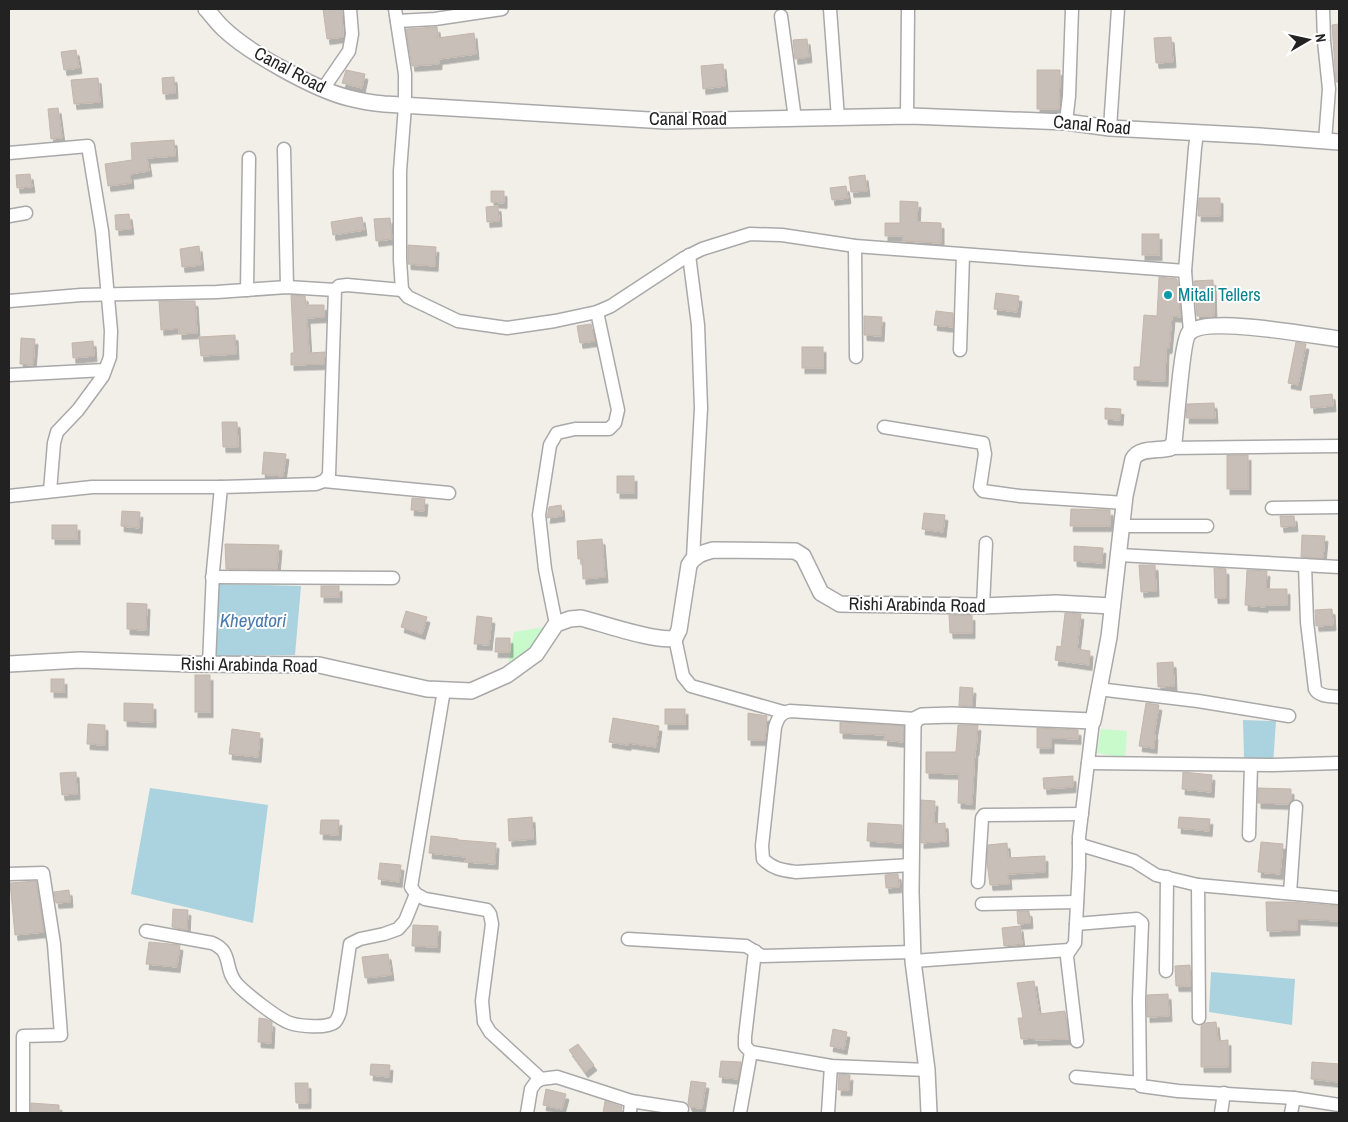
<svg xmlns="http://www.w3.org/2000/svg" width="1348" height="1122" font-family="'Archivo Narrow',sans-serif">
<defs>
<filter id="shadow"><feDropShadow dx="3" dy="5.5" stdDeviation="0" flood-color="#0004"/></filter>
</defs>
<rect width="100%" height="100%" fill="#f2efe9"/>
<g fill="#c8facc">
<path d="M545 627 549 636 507 671 514 632Z"/>
<path d="M1101 729 1127 731 1125 758 1097 753Z"/>
</g>
<g fill="#aad3df">
<path d="M219 584 301 586 295 655 216 656Z"/>
<path d="M1243 720 1276 721 1273 765 1244 758Z"/>
<path d="M150 788 268 805 253 923 131 894Z"/>
<path d="M1211 972 1295 979 1292 1025 1209 1012Z"/>
</g>
<g fill="#c7bfb8" stroke="#c4b6ab" filter="url(#shadow)">
<path d="M323 9H342L343 37 327 39Z"/>
<path d="M1339 24V82H1336L1332 25Z"/>
<path d="M437 27 438 38 474 33 476 54 439 59V64L412 66 406 29Z"/>
<path d="M1171 37 1173 62 1156 63 1154 38Z"/>
<path d="M807 39 809 57 795 59 793 40Z"/>
<path d="M76 50 79 68 64 70 61 52Z"/>
<path d="M723 64 725 86 703 89 701 66Z"/>
<path d="M346 70 365 74 362 88 342 83Z"/>
<path d="M1037 70H1060L1059 109H1037Z"/>
<path d="M174 77 175 93 163 94 162 78Z"/>
<path d="M98 78 100 102 74 104 71 80Z"/>
<path d="M58 108 62 138 51 139 48 109Z"/>
<path d="M174 140 175 156 147 158 149 171 130 174 131 183 108 186 105 164 132 160 131 143Z"/>
<path d="M30 174 32 187 17 188 16 175Z"/>
<path d="M865 175 867 191 851 192 849 177Z"/>
<path d="M846 186 848 198 832 200 830 188Z"/>
<path d="M491 191H504V203L491 202Z"/>
<path d="M1199 198H1220V216H1198Z"/>
<path d="M900 201 918 202 917 222 941 223V243L903 241V236H885V223H900Z"/>
<path d="M498 206 499 221 487 222 486 207Z"/>
<path d="M129 214 131 229 116 230 115 215Z"/>
<path d="M362 217 364 230 333 235 331 222Z"/>
<path d="M390 218 392 239 376 241 374 219Z"/>
<rect x="1142" y="234" width="17" height="21"/>
<path d="M408 245 436 247 435 266 408 264Z"/>
<path d="M199 246 201 265 182 267 180 249Z"/>
<path d="M1159 277 1177 279 1181 317 1172 316 1169 348H1166L1165 381 1134 380V367H1140L1144 315 1157 316Z"/>
<path d="M1213 280 1214 316H1197L1194 281Z"/>
<path d="M996 293 1019 296 1017 312 994 309Z"/>
<path d="M291 295 305 296 306 305H324V317L307 318 309 353 325 352 324 364 291 365V353H294Z"/>
<path d="M159 301H195L197 333 179 334V328L161 330Z"/>
<path d="M936 311 953 313V327L934 325Z"/>
<path d="M864 316 882 317 881 336 864 335Z"/>
<path d="M591 324 595 341 580 343 577 326Z"/>
<path d="M235 335 236 354 201 356 199 337Z"/>
<path d="M21 338 35 339 33 365 20 364Z"/>
<path d="M93 341 94 356 73 358 72 343Z"/>
<path d="M1296 342 1306 344 1298 385 1288 383Z"/>
<rect x="802" y="347" width="21" height="21"/>
<path d="M1332 394 1333 406 1311 408 1310 396Z"/>
<path d="M1214 403 1215 418H1186L1187 404Z"/>
<path d="M1105 408 1121 409 1120 420 1105 419Z"/>
<path d="M222 422H237L238 447H223Z"/>
<path d="M264 452 286 454 283 476 262 474Z"/>
<rect x="1227" y="455" width="21" height="34"/>
<rect x="617" y="476" width="17" height="17"/>
<path d="M412 498 425 499 424 511 411 510Z"/>
<path d="M561 505 562 516 547 518 549 507Z"/>
<path d="M1071 509 1110 510V526H1070Z"/>
<path d="M122 511 140 512 139 528 121 526Z"/>
<path d="M924 513 945 515 943 532 922 529Z"/>
<path d="M1280 516H1294L1295 526 1281 527Z"/>
<rect x="52" y="525" width="25" height="14"/>
<path d="M1302 535 1325 536 1323 558 1301 557Z"/>
<path d="M602 539 605 577 583 579 582 559H578L577 541Z"/>
<path d="M225 544 279 545 277 569H226Z"/>
<path d="M1074 546 1103 548 1102 563 1074 561Z"/>
<path d="M1139 565H1155L1156 591 1141 592Z"/>
<path d="M1214 568 1226 569V598H1215Z"/>
<path d="M1247 570 1267 571 1266 589H1287V605H1265V607L1245 605Z"/>
<rect x="321" y="586" width="18" height="11"/>
<path d="M127 603 147 604 146 630 127 629Z"/>
<path d="M1332 609 1333 625 1316 626 1315 610Z"/>
<path d="M406 611 427 617 422 634 401 627Z"/>
<path d="M1065 613 1081 614 1077 649 1090 651 1089 665 1055 660 1057 646 1061 647Z"/>
<path d="M949 615H972V633H950Z"/>
<path d="M477 616 492 618 489 645 474 644Z"/>
<path d="M496 638H510V652H495Z"/>
<path d="M1173 662 1174 686 1158 687 1157 663Z"/>
<rect x="195" y="675" width="15" height="37"/>
<rect x="51" y="679" width="13" height="13"/>
<path d="M960 687 973 688 972 706H959Z"/>
<path d="M124 703 153 704V722L124 721Z"/>
<path d="M1146 703 1159 705 1154 734H1155L1154 748 1139 746Z"/>
<rect x="665" y="709" width="20" height="15"/>
<path d="M748 713 767 716 765 740H748Z"/>
<path d="M613 718 659 726 656 747 628 743V745L609 742Z"/>
<path d="M840 722 904 726 903 742 884 740 885 735 840 733Z"/>
<path d="M88 724 105 725V745L87 744Z"/>
<path d="M958 725H978L976 750H975L972 804 958 803 959 774 926 773V752H956Z"/>
<path d="M1037 728 1078 730V739L1051 738V748H1037Z"/>
<path d="M232 729 260 733 258 757 229 754Z"/>
<path d="M76 772 77 794 62 795 60 773Z"/>
<path d="M1183 772 1212 775 1211 792 1182 789Z"/>
<path d="M1073 776V787L1044 789 1043 778Z"/>
<path d="M1258 788 1291 789V801L1289 804 1258 803Z"/>
<path d="M921 800 935 801 934 824 945 823 946 841 921 843Z"/>
<path d="M532 817 533 839 509 841 508 819Z"/>
<path d="M1179 817 1210 819 1209 831 1178 828Z"/>
<path d="M321 820H339L338 835 320 834Z"/>
<path d="M868 823 902 825V843L867 841Z"/>
<path d="M431 836 458 839V840L496 843 495 864 465 862 466 857 429 853Z"/>
<path d="M1261 842 1283 844 1280 874 1258 872Z"/>
<path d="M1007 843 1008 858 1045 856V872L1008 874 1009 884 990 885 987 862 988 845Z"/>
<path d="M380 863 401 865 399 882 378 879Z"/>
<path d="M898 874 899 887 886 888 885 875Z"/>
<path d="M36 881 44 932 15 935 10 883Z"/>
<path d="M69 890 70 902 56 903 54 892Z"/>
<path d="M1266 902H1290L1339 906V921L1297 919V930L1267 931Z"/>
<path d="M173 909 188 910 187 930 172 927Z"/>
<path d="M1017 911H1029L1030 923 1018 924Z"/>
<path d="M413 925 438 926 437 947 412 946Z"/>
<path d="M1020 926 1022 944 1004 946 1002 928Z"/>
<path d="M149 942 180 945 177 967 146 964Z"/>
<path d="M388 954 391 975 365 978 362 957Z"/>
<path d="M1190 965 1191 986H1176L1175 966Z"/>
<path d="M1034 981 1039 1014 1065 1011 1069 1039 1035 1040V1038L1021 1039 1018 1018H1023L1017 983Z"/>
<path d="M1168 994 1169 1016 1147 1017V995Z"/>
<path d="M259 1018 266 1019 272 1022 271 1043 258 1042Z"/>
<path d="M1216 1022 1218 1041 1228 1040V1067H1201V1026L1205 1023Z"/>
<path d="M833 1029 847 1032 844 1049 830 1046Z"/>
<path d="M578 1044 594 1065 585 1072 569 1050Z"/>
<path d="M721 1061 741 1062 738 1079 719 1077Z"/>
<path d="M1312 1062 1339 1064V1082L1311 1079Z"/>
<path d="M371 1064 390 1065 389 1077 370 1075Z"/>
<path d="M839 1074 850 1075 849 1090H838Z"/>
<path d="M691 1081 706 1083 702 1108 690 1107 688 1103Z"/>
<path d="M295 1083H308V1103H296Z"/>
<path d="M546 1089 566 1094 562 1109 543 1105Z"/>
<path d="M605 1101 622 1107 621 1113H603Z"/>
<path d="M31 1103 59 1105V1113H31Z"/>
</g>
<g fill="none" stroke-linecap="round" stroke-linejoin="round">
<g stroke="#a9a9a9" stroke-width="15">
<g id="minor">
<path d="M395 9 405 74V106L400 171V260L402 290 408 297 458 321 507 328 555 321 597 312 611 306 684 258 702 249 750 234 782 235 855 246 1185 271"/>
<path d="M830 9 838 118"/>
<path d="M1323 9 1324 41 1329 89 1325 141"/>
<path d="M781 16 795 119"/>
<path d="M397 21 435 19 502 9"/>
<path d="M323 89 349 51 352 34 350 9"/>
<path d="M907 116 908 9"/>
<path d="M1066 122 1069 96 1072 9"/>
<path d="M1110 128 1118 9"/>
<path d="M284 149 287 287"/>
<path d="M9 153 88 146 102 231 111 331 110 357 103 376 78 410 57 432 54 443 50 491"/>
<path d="M9 216 26 213"/>
<path d="M855 246 856 357"/>
<path d="M689 255 698 325 701 408 693 558"/>
<path d="M247 290 249 158"/>
<path d="M9 301 81 295 217 292 287 287 335 290"/>
<path d="M1190 332 1185 271 1195 148 1197 133"/>
<path d="M960 350 963 255"/>
<path d="M9 375 105 370"/>
<path d="M884 427 983 443 985 454 980 487 983 491 1020 496 1125 503"/>
<path d="M1170 448 1339 446"/>
<path d="M324 481 449 493"/>
<path d="M9 496 92 487H221"/>
<path d="M1272 508 1339 507"/>
<path d="M1122 526H1207"/>
<path d="M1119 555 1339 567"/>
<path d="M1305 565 1307 622 1315 689C1319 697 1331 696 1339 697"/>
<path d="M212 577 393 578"/>
<path d="M983 606 986 543"/>
<path d="M556 624 545 569 539 515 550 445 557 433 575 429H609L615 423 618 410 597 312"/>
<path d="M675 638 683 676 691 686 783 712"/>
<path d="M209 664 213 571 221 487 316 484 324 481 329 475 335 290 339 286 347 285 402 290"/>
<path d="M1098 689 1198 701 1289 716"/>
<path d="M444 690 411 887 416 894 425 899 487 910 490 914 492 924 482 1001 484 1022 490 1032 541 1079"/>
<path d="M1088 763 1273 765 1339 763"/>
<path d="M1249 835 1251 765"/>
<path d="M1079 843 1084 846 1134 861 1156 875 1198 885 1339 898"/>
<path d="M911 865 796 872C782 870 773 869 763 859L762 846 775 727C778 718 780 713 790 711L916 719"/>
<path d="M9 874 43 873 54 944 61 1035 23 1036V1113"/>
<path d="M978 882 982 818 984 815 1082 814"/>
<path d="M1198 885 1199 1018"/>
<path d="M1290 893 1296 807"/>
<path d="M982 904 1077 902"/>
<path d="M1076 924 1137 919 1142 923 1139 999 1140 1083 1141 1086 1178 1091 1294 1098 1339 1105"/>
<path d="M146 931 212 943C234 952 223 969 237 984 245 993 278 1019 290 1023 299 1026 327 1029 335 1022 337 1020 339 1015 340 1012L350 944 360 939 384 934 398 929 405 921 416 894"/>
<path d="M628 939 746 946 762 956 913 952"/>
<path d="M755 951 745 1037V1046L751 1052 831 1066 927 1070"/>
<path d="M913 961 1069 950"/>
<path d="M1166 971 1167 877"/>
<path d="M1077 1041 1067 957 1068 953 1075 943 1079 867V837L1093 721"/>
<path d="M1076 1077 1140 1083"/>
<path d="M527 1113 531 1089 536 1082 541 1079 557 1077 631 1101 682 1109"/>
<path d="M630 1113 631 1101"/>
<path d="M740 1113 751 1052"/>
<path d="M828 1113 831 1066"/>
<path d="M1221 1113 1224 1093"/>
<path d="M1291 1113 1294 1098"/>
</g>
</g>
<g stroke="#a9a9a9" stroke-width="18">
<g id="tertiary">
<path d="M206 9C212 15 217 23 224 29 249 53 316 90 349 98 361 101 372 103 384 104L666 121 911 116 1066 122 1110 128 1260 136 1339 142"/>
<path d="M9 664 80 660 191 664 319 665 427 689 471 691 507 675 536 654 556 624 570 619 581 618C601 623 658 643 675 638L679 630 689 565C695 555 702 553 713 550L795 551 803 556 821 593 840 604 983 606 1056 603 1112 606"/>
<path d="M929 1113 927 1070 913 961 911 892 913 725 916 719 922 716 952 715 1093 721 1109 637 1125 496 1133 459C1139 447 1159 451 1170 448L1174 442C1176 426 1182 340 1189 333 1205 315 1314 336 1339 339"/>
</g>
</g>
<use href="#minor" stroke="#fff" stroke-width="12"/>
<use href="#tertiary" stroke="#fff" stroke-width="15"/>
</g>
<circle fill="#0f9aa8" stroke="#fff" stroke-width="2" cx="1168" cy="295" r="5"/>
<g text-anchor="middle" stroke-width="4" stroke-linejoin="round" paint-order="stroke">
<g font-size="18" fill="#222" stroke="#fff">
<text transform="translate(290 70) rotate(28)" y="6">Canal Road</text>
<text x="688" y="125">Canal Road</text>
<text transform="translate(1092 125) rotate(5)" y="6">Canal Road</text>
<text transform="translate(917 605) rotate(1)" y="6">Rishi Arabinda Road</text>
<text transform="translate(249 665) rotate(1)" y="6">Rishi Arabinda Road</text>
</g>
<g font-size="18" fill="#0d838f" stroke="#fff" text-anchor="start">
<text x="1178" y="301">Mitali Tellers</text>
</g>
<g font-size="19" font-style="italic" fill="#4a7aab" stroke="#fff">
<text x="253" y="627">Kheyatori</text>
</g>
</g>
<rect width="1348" height="1122" fill="none" stroke="#222222" stroke-width="20"/>
<g transform="translate(1308 40) rotate(81)" stroke="#ffffff" stroke-width="4" paint-order="stroke">
<path d="M0-4L9 19L0 12L-9 19Z" fill="#222222"/>
<text y="-8" font-size="14" font-weight="bold" text-anchor="middle" fill="#222222">N</text>
</g>
</svg>
